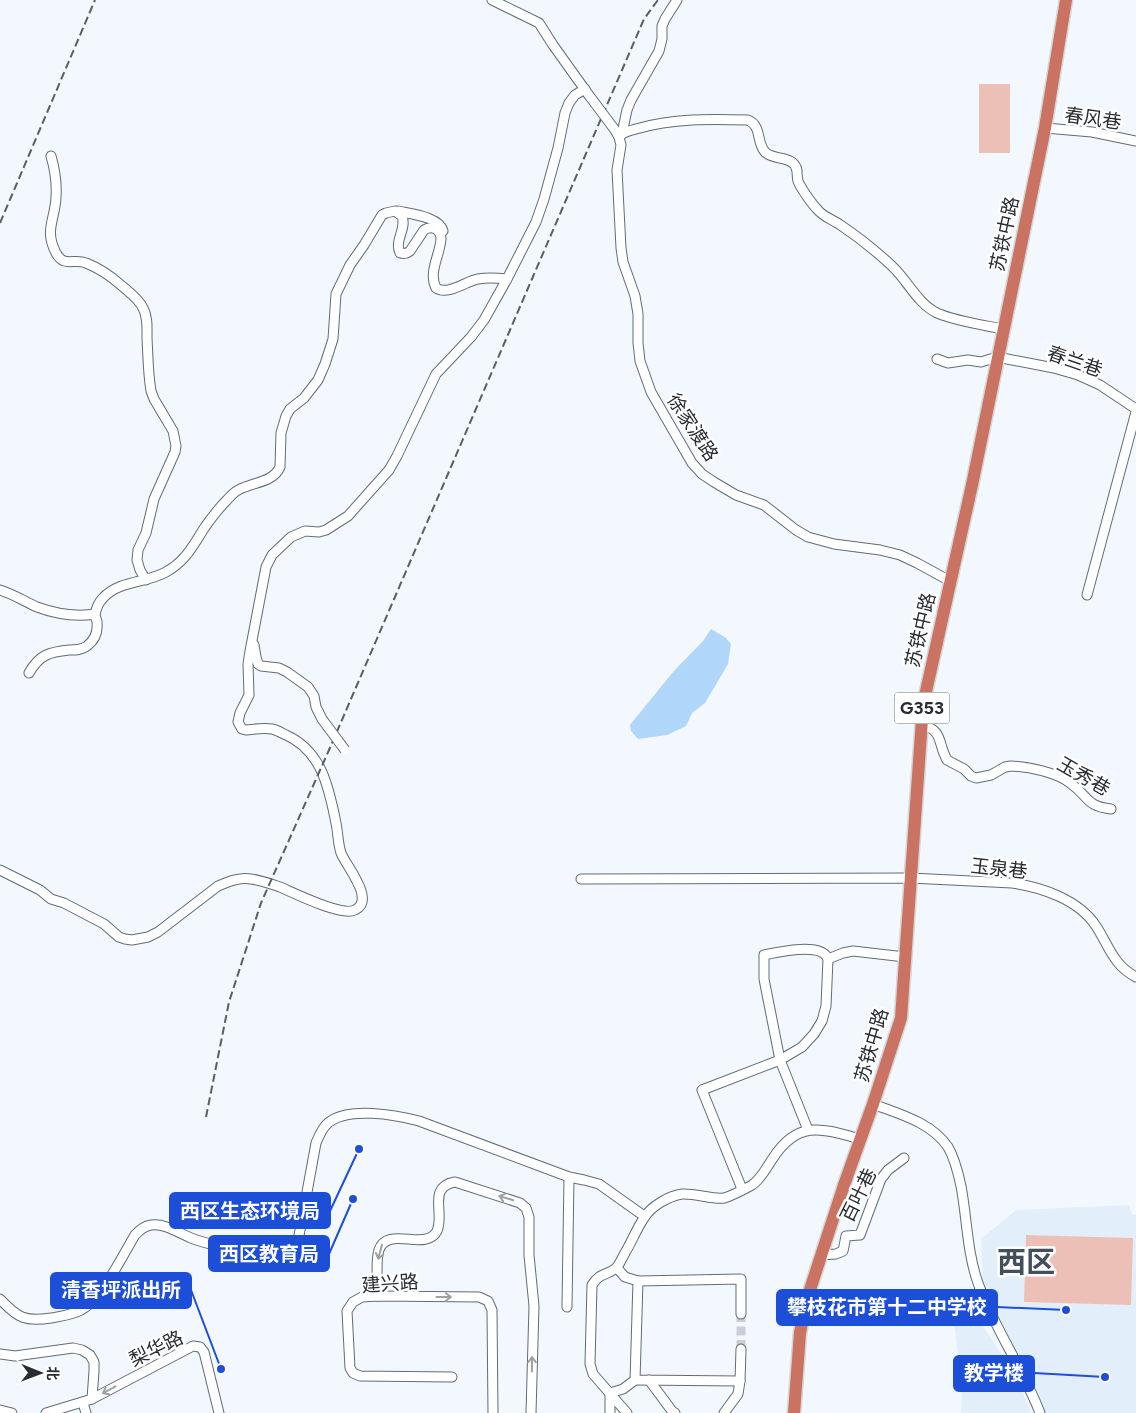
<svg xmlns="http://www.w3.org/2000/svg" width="1136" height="1413" font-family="Figtree,'Noto Sans SC',sans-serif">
<rect width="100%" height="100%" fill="#f2f8fe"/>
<g fill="#e2effb">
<path d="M1128 1205 1133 1215H1136V1413H1046L983 1283 981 1239 1016 1210Z"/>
<path d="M976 1316 1017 1377 1031 1413H961L962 1389 954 1321Z"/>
</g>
<g fill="#ecc0b7">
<rect x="979" y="84" width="31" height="69"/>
<path d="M1026 1235 1133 1238 1131 1305 1024 1302Z"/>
</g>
<path fill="#b0d6f9" d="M711 629 726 638 731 644 728 664 705 703 692 713 686 726 667 735 638 739 631 731 630 725 673 672 703 641Z"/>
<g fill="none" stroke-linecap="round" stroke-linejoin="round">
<path stroke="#c9cfd5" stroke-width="9" stroke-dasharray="9 4.5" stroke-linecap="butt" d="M741 1349V1314"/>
<g stroke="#5f6c79" stroke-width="11">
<g id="minor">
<path d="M492 0 539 23 553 45 588 94"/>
<path d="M1045 128 1092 132 1136 141"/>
<path d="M615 130 619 137 621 145 617 170 621 248 623 262 635 296 638 314V343L640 361 651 392 692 463 702 474 714 482 736 495 764 505 796 530 808 537 834 544 880 550 900 555 917 563 950 581"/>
<path d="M622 133 627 110 631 100 659 51 662 39V26L665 19 677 0"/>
<path d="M619 137C624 131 630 131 636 129 673 118 711 119 748 120 762 126 756 142 765 152 773 160 785 156 793 163 799 168 796 174 798 181 800 187 812 204 817 209 822 216 831 219 839 224 857 236 876 251 892 266 908 281 917 303 937 313 955 321 983 325 1003 329"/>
<path d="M51 156C55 170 57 183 56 197 55 220 44 230 56 253 64 268 74 258 86 263 99 268 112 277 122 286 129 292 139 299 143 308 148 317 147 328 147 338 148 356 148 374 151 391L154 399 173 431 176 446 175 452 154 499 146 533 138 550 137 560 140 570 146 580"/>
<path d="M398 211C411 214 440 217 443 231"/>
<path d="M937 359 948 363 968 360 981 362 997 357 1054 368 1078 375 1100 385 1136 409"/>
<path d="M0 590C13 594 24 601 37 607 56 614 75 617 95 614"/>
<path d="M1087 595 1136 412"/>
<path d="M254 645 256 657 258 664 261 666 279 668 287 672 308 687 314 696 316 707 322 719"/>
<path d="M29 673C39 655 49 652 69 650 76 650 82 650 87 646 95 640 98 631 97 622 97 620 95 617 95 615 96 609 99 602 103 598 119 580 147 583 166 572 187 560 193 545 205 527 212 517 219 508 227 500 232 494 237 489 245 487 257 482 274 481 280 467L281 433 286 416 290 409 304 398 318 380 325 364 333 339 336 294 350 265 364 245 382 215 386 213 395 211 402 216C407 229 394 240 400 253 404 254 406 254 410 251L424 230C432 225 441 229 441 239 440 255 428 272 436 288 448 296 466 281 478 279 488 277 498 278 507 279"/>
<path d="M921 724C944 731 937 742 947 760L964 769 971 776 976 778 991 775 1005 767 1011 766C1029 767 1056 772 1070 783 1089 796 1085 806 1111 809"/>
<path d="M0 870 40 890 51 899 64 903 104 924 119 937 125 939 132 940 148 937 158 932 218 886C228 882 239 877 251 879 260 880 271 884 280 887 294 893 342 917 355 910 376 900 346 866 341 853 338 844 338 833 336 823 329 788 322 751 286 735 282 733 277 730 272 729 264 728 254 729 246 730L242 729 238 722 240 713 249 695 248 664 250 651 266 567 272 555 291 537 305 531 319 532 326 530 348 516 389 470 397 456 436 374 471 337 484 320 507 279 536 222 544 199 558 148 565 113 569 103 575 95 585 89"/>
<path d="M581 879 910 878 1012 883C1042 887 1079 900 1096 926 1109 946 1113 965 1136 977"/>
<path d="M828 959 843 953 853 951 905 957"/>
<path d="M873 1104C899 1114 931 1122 948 1147 955 1159 958 1172 961 1186 967 1218 967 1252 978 1283 994 1328 1023 1368 1040 1413"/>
<path d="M742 1189 702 1090 780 1060 802 1047 814 1034 822 1021 826 1006 828 959C822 942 778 952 764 955V979L780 1060 808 1130"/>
<path d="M821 1255 836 1254 843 1251 846 1236 860 1235 881 1179 888 1170 904 1158"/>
<path d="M617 1268 625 1277 638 1281 741 1279V1314"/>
<path d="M638 1281 635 1380 740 1381 741 1349"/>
<path d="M378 1296C378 1283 375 1262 379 1250 387 1225 426 1252 437 1231 445 1213 427 1187 455 1182L520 1203 526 1208 529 1217V1255L534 1306 531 1413"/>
<path d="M0 1299C18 1318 25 1322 51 1318 61 1316 72 1315 81 1310 101 1300 123 1255 135 1235 140 1230 144 1226 151 1225 165 1223 179 1233 191 1238 201 1242 211 1244 221 1247 239 1252 260 1262 278 1258 288 1256 294 1250 298 1241L316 1143C319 1136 322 1128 328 1123 348 1106 396 1115 419 1121L569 1177 584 1180 599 1184 644 1216"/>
<path d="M567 1307 569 1177"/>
<path d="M0 1354 15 1356 73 1348 82 1350 90 1355 94 1362V1371L92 1399"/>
<path d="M452 1377 360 1376 353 1373 350 1368 347 1311 353 1302 362 1297 378 1296 479 1297 488 1301 492 1310 493 1413"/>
<path d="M649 1380 672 1411 675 1413"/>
<path d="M83 1403 86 1413"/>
<path d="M0 1410 12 1413"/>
<path d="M46 1413 92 1399 193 1346 200 1347 204 1352 219 1413"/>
<path d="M610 1413V1393L623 1389 635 1380"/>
<path d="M627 1413 593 1374 590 1364 592 1285C600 1272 607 1276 616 1268 620 1264 623 1256 626 1251 632 1241 637 1228 644 1218 651 1206 669 1196 682 1194 695 1193 714 1200 724 1198 729 1197 747 1188 752 1185 761 1179 767 1167 773 1158 798 1120 821 1128 860 1139"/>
<path d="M724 1413 738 1394 740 1381"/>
</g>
</g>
<g stroke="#d4d5d6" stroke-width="15">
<path id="highway" d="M794 1413 800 1333 806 1302 844 1185 873 1104 901 1018 923 705 972 485 1045 128 1066 0"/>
</g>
<use href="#minor" stroke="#fff" stroke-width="9"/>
<use href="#highway" stroke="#ca7362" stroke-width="12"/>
<g stroke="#585e63" stroke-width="2" stroke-dasharray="8 4" stroke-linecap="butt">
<path d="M0 223 95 0"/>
<path d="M206 1117 229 1002 261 903 329 750 644 19 658 0"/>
</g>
<g stroke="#5f6c79" stroke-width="11" stroke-linecap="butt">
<g id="minor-bridge">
<path d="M588 94 615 130"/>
<path d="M322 719 345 750"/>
</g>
</g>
<use href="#minor-bridge" stroke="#fff" stroke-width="9"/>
</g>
<defs><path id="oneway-shaft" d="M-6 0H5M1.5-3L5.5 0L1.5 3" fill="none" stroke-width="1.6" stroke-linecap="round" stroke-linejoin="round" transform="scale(1.25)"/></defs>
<g stroke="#9ea0a3">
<use href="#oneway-shaft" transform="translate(506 1198) rotate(-163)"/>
<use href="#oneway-shaft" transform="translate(380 1252) rotate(105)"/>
<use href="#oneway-shaft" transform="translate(444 1297)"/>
<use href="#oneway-shaft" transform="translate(532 1364) rotate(-89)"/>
<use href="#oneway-shaft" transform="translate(109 1390) rotate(152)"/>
</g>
<g text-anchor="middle" stroke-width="5" stroke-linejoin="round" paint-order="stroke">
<rect fill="#fff" stroke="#686c70" stroke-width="1" x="894.5" y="692.5" width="55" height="31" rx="4"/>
<g font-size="18" font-weight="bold" fill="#272d32">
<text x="922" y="714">G353</text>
</g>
<g font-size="19" fill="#272d32" stroke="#fff">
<text transform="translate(1093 118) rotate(8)" y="7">春风巷</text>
<text transform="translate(1004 234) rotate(-78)" y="7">苏铁中路</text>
<text transform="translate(1075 361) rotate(19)" y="7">春兰巷</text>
<text transform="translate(693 427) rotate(57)" y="7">徐家渡路</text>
<text transform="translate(920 630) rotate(-77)" y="7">苏铁中路</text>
<text transform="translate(1084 776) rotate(30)" y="7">玉秀巷</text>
<text transform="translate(999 868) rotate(6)" y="7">玉泉巷</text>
<text transform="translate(871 1045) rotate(-74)" y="7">苏铁中路</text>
<text transform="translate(858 1195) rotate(-64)" y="7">百叶巷</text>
<text transform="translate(390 1283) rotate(-4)" y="7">建兴路</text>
<text transform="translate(156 1348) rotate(-26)" y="7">梨华路</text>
</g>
<g font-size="29" font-weight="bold" fill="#43505c" stroke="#fff">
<text x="1026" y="1272">西区</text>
</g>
</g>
<path fill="none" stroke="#1d4ed8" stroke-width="2" d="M359 1149L330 1211M353 1199L329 1254M221 1369L191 1290M1066 1310L997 1307M1105 1377L1034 1373"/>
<g fill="#1d4ed8" stroke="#fff" stroke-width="2">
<circle cx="359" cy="1149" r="5"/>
<circle cx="353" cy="1199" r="5"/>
<circle cx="221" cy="1369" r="5"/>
<circle cx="1066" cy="1310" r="5"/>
<circle cx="1105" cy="1377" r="5"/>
</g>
<g fill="#1d4ed8" stroke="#1d4ed8" stroke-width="2">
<rect x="170" y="1193" width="160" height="35" rx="5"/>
<rect x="209" y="1236" width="120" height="35" rx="5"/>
<rect x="51" y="1273" width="140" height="35" rx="5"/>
<rect x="777" y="1290" width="220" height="35" rx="5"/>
<rect x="954" y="1356" width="80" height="35" rx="5"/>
</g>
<g font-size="20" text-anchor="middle" font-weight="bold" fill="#fff">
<text x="250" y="1218">西区生态环境局</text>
<text x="269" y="1261">西区教育局</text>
<text x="121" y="1297">清香坪派出所</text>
<text x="887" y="1314">攀枝花市第十二中学校</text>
<text x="994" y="1380">教学楼</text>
</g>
<g transform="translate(40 1373) rotate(91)" stroke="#ffffff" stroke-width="4" paint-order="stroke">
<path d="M0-4L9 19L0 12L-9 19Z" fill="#272d32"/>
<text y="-8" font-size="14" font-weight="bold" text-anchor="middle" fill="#272d32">北</text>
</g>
</svg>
